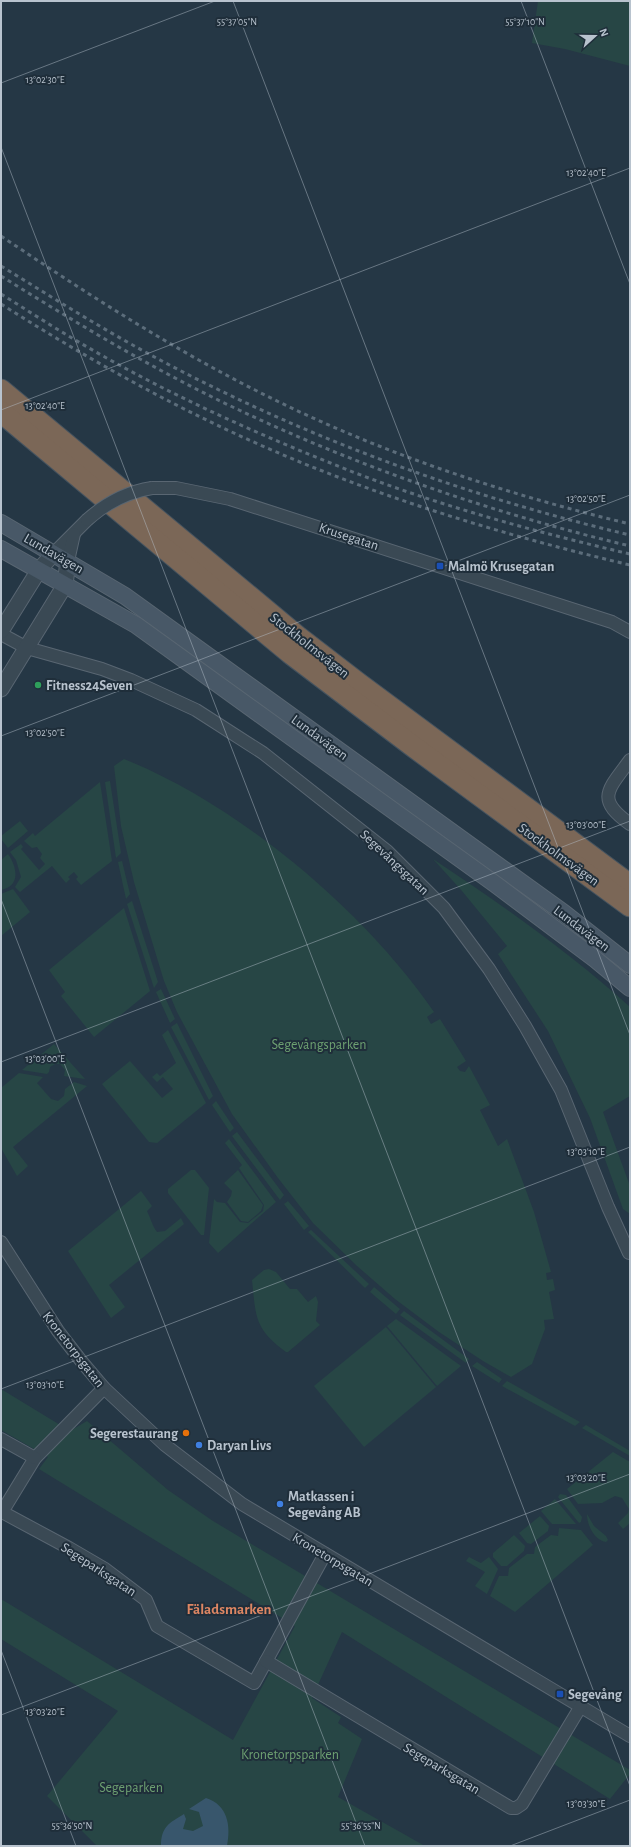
<svg xmlns="http://www.w3.org/2000/svg" width="631" height="1847" font-family="'Alegreya Sans',sans-serif">
<rect width="100%" height="100%" fill="#253745"/>
<g fill="#274645">
<path d="M538 1H630V66L565 49 532 43Z"/>
<path d="M124 759C239 805 364 910 434 1012L427 1017 431 1024 440 1019 466 1061 457 1067 460 1071 465 1072 469 1066 490 1105 480 1110 498 1146 507 1139 534 1212 551 1272 546 1273 547 1280 553 1279 555 1290 549 1292 554 1319 544 1320 545 1329 532 1364 511 1377 483 1361 439 1332 395 1299 357 1266 313 1223 278 1178 232 1114 177 1012 164 981 134 882 121 826 114 766Z"/>
<path d="M110 781 121 853 116 858 105 782Z"/>
<path d="M100 782 112 861 81 885 76 879 78 877 74 872 68 877 70 879 66 883 52 866 20 892 15 887 21 877 16 860 10 852 21 844 23 847 21 849 39 870 45 864 40 858 42 854 37 847 32 848 24 841 33 833 35 836Z"/>
<path d="M20 821 28 831 8 848 1 839V836Z"/>
<path d="M8 854C17 867 21 886 1 890V860Z"/>
<path d="M433 859C501 904 569 952 630 1007V1096L603 1112 630 1186V1214L623 1209 590 1118 548 1031 498 954 507 946 462 891Z"/>
<path d="M122 861 130 894 126 899 118 862Z"/>
<path d="M13 889 30 912 1 936V894Z"/>
<path d="M132 901 158 982 154 988 127 904Z"/>
<path d="M124 908 150 991 94 1037 61 996 65 992 49 970Z"/>
<path d="M161 989 175 1019 170 1023 156 992Z"/>
<path d="M177 1023 213 1096 209 1100 171 1027Z"/>
<path d="M168 1030 206 1103 157 1143 149 1142 102 1084 130 1061 162 1098 173 1089 163 1077 157 1082 152 1077 157 1073 160 1076 176 1063 162 1035Z"/>
<path d="M54 1044 85 1079 64 1076 65 1070 60 1064H55L50 1067 49 1072 47 1074 22 1070Z"/>
<path d="M19 1073 43 1077 37 1083 51 1099 58 1101 64 1096 65 1089 74 1082 87 1086 13 1147 28 1166 17 1176 1 1148V1088Z"/>
<path d="M216 1101 234 1128 230 1132 212 1105Z"/>
<path d="M237 1132 284 1195 280 1200 232 1136Z"/>
<path d="M229 1139 276 1202 218 1253 209 1243 214 1199 217 1202 225 1203 240 1222 248 1223 263 1211 264 1205 239 1168 242 1165 225 1143Z"/>
<path d="M191 1170H195L209 1188 204 1235H201L168 1193V1189Z"/>
<path d="M238 1170 263 1205 261 1211 248 1222 241 1221 227 1202 231 1196 232 1191 224 1183Z"/>
<path d="M141 1191 152 1206 147 1211C151 1219 152 1225 157 1232L165 1231 181 1218 184 1224 109 1285 125 1307 111 1318 68 1251Z"/>
<path d="M288 1201 309 1226 304 1230 284 1204Z"/>
<path d="M311 1230 369 1284 365 1288 308 1232Z"/>
<path d="M269 1269 276 1272 290 1289H297L308 1302 316 1296 318 1302 316 1321 320 1325 288 1352H286C254 1328 256 1317 252 1280L264 1270Z"/>
<path d="M374 1287 400 1309 396 1314 370 1292Z"/>
<path d="M404 1311 469 1359 466 1363 400 1315Z"/>
<path d="M396 1319 461 1366 437 1386 387 1326Z"/>
<path d="M386 1327 436 1387 364 1447 314 1386Z"/>
<path d="M477 1362 502 1379 499 1383 472 1366Z"/>
<path d="M507 1381 580 1422 575 1426 502 1386Z"/>
<path d="M1 1389 70 1431 87 1421 168 1490 213 1521 630 1770V1774L610 1799 342 1632 312 1698 341 1717 338 1723 362 1739 338 1797 425 1846H97L47 1796 118 1711 1 1639V1599L233 1740 295 1626 39 1469 48 1457 1 1430Z"/>
<path d="M586 1425 630 1451V1456L582 1428Z"/>
<path d="M613 1452 630 1462V1523L623 1529 618 1523 628 1513 629 1509 622 1498 615 1496 602 1503 578 1504 567 1489Z"/>
<path d="M560 1494 566 1495 582 1517 581 1522 579 1523 558 1497Z"/>
<path d="M555 1499 576 1524H552L541 1511Z"/>
<path d="M587 1514 594 1526 606 1536 608 1540 606 1542C594 1540 587 1525 587 1514Z"/>
<path d="M540 1516 549 1526 548 1531 531 1544 527 1543 519 1533Z"/>
<path d="M559 1528 581 1530 593 1545 515 1612 490 1596 499 1576H508L509 1568 527 1554H534L535 1547 551 1535 558 1536Z"/>
<path d="M514 1535 525 1546 524 1551 507 1566H501L493 1557V1553Z"/>
<path d="M469 1557 481 1563 489 1557 498 1569 487 1594 475 1586 485 1572 466 1561Z"/>
</g>
<path fill="#38566c" d="M206 1798C228 1805 231 1826 227 1846H161C161 1827 169 1823 184 1814L186 1819 183 1829 193 1831 203 1826 199 1812 189 1809Z"/>
<g fill="none" stroke-linecap="round" stroke-linejoin="round">
<g stroke="#596672" stroke-width="14">
<g id="minor">
<path d="M152 488H176L230 499 612 622 630 632"/>
<path d="M54 553 87 520"/>
<path d="M68 561 74 534"/>
<path d="M1 634 27 648 102 669 131 680 196 710 263 753 387 851 444 908 489 969 525 1026 561 1090 608 1207 629 1253"/>
<path d="M630 760C608 790 595 799 630 824"/>
<path d="M1 1242 58 1331 82 1362 104 1388 165 1445 242 1504 630 1736"/>
<path d="M104 1388 35 1458 2 1512 69 1548 105 1569 146 1600 157 1626 254 1683 325 1554"/>
<path d="M1 1439 35 1458"/>
<path d="M266 1661 511 1808H516L522 1804 581 1706"/>
</g>
</g>
<g stroke="#596672" stroke-width="17">
<g id="tertiary">
<path d="M1 631 39 570 54 553"/>
<path d="M1 689 65 585 68 561"/>
</g>
</g>
<g stroke="#596672" stroke-width="18">
<g id="secondary">
<path d="M1 523 125 596 564 913 630 965"/>
<path d="M1 549 136 625 495 884 595 959 630 988"/>
</g>
</g>
<g stroke="#45535f" stroke-width="23">
<g id="motorway">
<path d="M1 390 297 636 358 683 630 885"/>
<path d="M1 412 290 653 414 747 630 906"/>
</g>
</g>
<use href="#minor" stroke="#3a4954" stroke-width="12"/>
<use href="#tertiary" stroke="#3a4954" stroke-width="15"/>
<use href="#secondary" stroke="#485867" stroke-width="16"/>
<use href="#motorway" stroke="#7b6757" stroke-width="21"/>
<g stroke="#5c6d7b" stroke-width="3" stroke-dasharray="4 4" stroke-linecap="butt">
<path d="M1 236C83 291 166 345 255 390 374 451 501 493 630 524"/>
<path d="M1 266C50 296 99 327 149 354 300 436 464 496 630 535"/>
<path d="M1 276C78 324 156 371 239 410 364 469 496 514 630 546"/>
<path d="M1 294C30 312 59 331 89 348 165 392 246 429 328 462 425 502 528 530 630 554"/>
<path d="M1 304C83 356 168 404 258 444 377 497 503 535 630 565"/>
</g>
<g stroke="#596672" stroke-width="14" stroke-linecap="butt">
<path id="minor-bridge" d="M87 520C106 503 126 492 152 488"/>
</g>
<use href="#minor-bridge" stroke="#3a4954" stroke-width="12"/>
</g>
<path fill="none" stroke="#b8c3ce" stroke-width="1" stroke-opacity="0.45" d="M233 1 630 1035M521 1 630 284M1 83 215 1M1 147 630 1786M1 410 630 168M1 736 630 495M1 899 365 1846M1 1062 630 821M1 1389 630 1147M1 1650 76 1846M1 1715 630 1474M510 1846 630 1800"/>
<g fill="#1a4fb4" stroke="#1f2e3a" stroke-width="1.5">
<rect x="436" y="562" width="8" height="8" rx="2"/>
<rect x="556" y="1690" width="8" height="8" rx="2"/>
</g>
<circle fill="#2e9e5b" stroke="#1f2e3a" stroke-width="1.5" cx="38" cy="685" r="4"/>
<circle fill="#e8710a" stroke="#1f2e3a" stroke-width="1.5" cx="186" cy="1433" r="4"/>
<g fill="#3f7fe0" stroke="#1f2e3a" stroke-width="1.5">
<circle cx="199" cy="1445" r="4"/>
<circle cx="280" cy="1504" r="4"/>
</g>
<g text-anchor="middle" stroke-width="4" stroke-linejoin="round" paint-order="stroke">
<g font-size="14" fill="#b8c3ce" stroke="#1f2e3a">
<text transform="translate(349 536) rotate(18)" y="5">Krusegatan</text>
<text transform="translate(54 553) rotate(30)" y="5">Lundavägen</text>
<text transform="translate(310 645) rotate(38)" y="5">Stockholmsvägen</text>
<text transform="translate(320 737) rotate(36)" y="5">Lundavägen</text>
<text transform="translate(559 854) rotate(36)" y="5">Stockholmsvägen</text>
<text transform="translate(395 862) rotate(43)" y="5">Segevångsgatan</text>
<text transform="translate(582 928) rotate(37)" y="5">Lundavägen</text>
<text transform="translate(74 1349) rotate(52)" y="5">Kronetorpsgatan</text>
<text transform="translate(333 1559) rotate(31)" y="5">Kronetorpsgatan</text>
<text transform="translate(99 1569) rotate(33)" y="5">Segeparksgatan</text>
<text transform="translate(442 1768) rotate(31)" y="5">Segeparksgatan</text>
</g>
<g font-size="14" font-weight="bold" fill="#b8c3ce" stroke="#1f2e3a" text-anchor="start">
<text x="448" y="571">Malmö Krusegatan</text>
<text x="46" y="690">Fitness24Seven</text>
<text x="178" y="1438" text-anchor="end">Segerestaurang</text>
<text x="207" y="1450">Daryan Livs</text>
<text x="288" y="1501">Matkassen i<tspan x="288" dy="16">Segevång AB</tspan></text>
<text x="568" y="1699">Segevång</text>
</g>
<g font-size="14" fill="#6da071" stroke="#1f2e3a">
<text x="319" y="1049">Segevångsparken</text>
<text x="290" y="1759">Kronetorpsparken</text>
<text x="131" y="1792">Segeparken</text>
</g>
<g font-size="15" font-weight="bold" fill="#dd8663" stroke="#1f2e3a">
<text x="229" y="1614">Fäladsmarken</text>
</g>
</g>
<g font-size="10" text-anchor="middle" fill="#b8c3ce" stroke="#1f2e3a" stroke-width="4" stroke-linejoin="round" paint-order="stroke">
<text x="237" y="25">55°37'05"N</text>
<text x="525" y="25">55°37'10"N</text>
<text x="45" y="83">13°02'30"E</text>
<text x="586" y="176">13°02'40"E</text>
<text x="45" y="409">13°02'40"E</text>
<text x="586" y="502">13°02'50"E</text>
<text x="45" y="736">13°02'50"E</text>
<text x="586" y="828">13°03'00"E</text>
<text x="45" y="1062">13°03'00"E</text>
<text x="586" y="1155">13°03'10"E</text>
<text x="45" y="1388">13°03'10"E</text>
<text x="586" y="1481">13°03'20"E</text>
<text x="45" y="1715">13°03'20"E</text>
<text x="586" y="1807">13°03'30"E</text>
<text x="72" y="1829">55°36'50"N</text>
<text x="361" y="1829">55°36'55"N</text>
</g>
<rect width="631" height="1847" fill="none" stroke="#b8c3ce" stroke-width="4"/>
<g transform="translate(595 36) rotate(69)" stroke="#1f2e3a" stroke-width="3" paint-order="stroke">
<path d="M0-3L7 15L0 10L-7 15Z" fill="#b8c3ce"/>
<text y="-6" font-size="11" font-weight="bold" text-anchor="middle" fill="#b8c3ce">N</text>
</g>
</svg>
